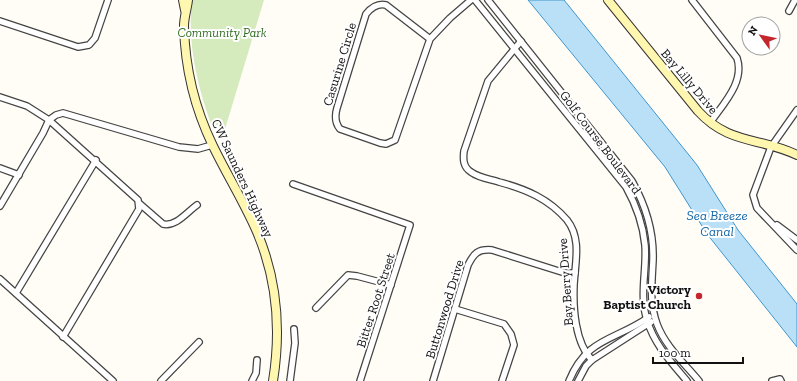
<svg xmlns="http://www.w3.org/2000/svg" width="797" height="381" font-family="'Zilla Slab',serif">
<rect width="100%" height="100%" fill="#fffdf5"/>
<path fill="#d5ebbd" d="M192 0H264L225 129 211 124C197 85 187 42 192 0Z"/>
<path fill="#b9e0f7" stroke="#3f96cf" d="M528 0H564L697 165 738 230 797 304V347L707 234 665 167Z"/>
<g fill="none" stroke-linecap="round" stroke-linejoin="round">
<g stroke="#444" stroke-width="8">
<g id="street">
<path d="M475 0 626 187C636 205 643 224 645 245 647 270 639 295 647 320 654 344 671 362 687 381"/>
<path d="M488 0 632 181C646 206 654 231 653 260 652 283 649 302 657 324 665 346 685 364 699 381"/>
<path d="M692 0 737 58C745 82 723 104 710 123"/>
<path d="M789 11 795 0"/>
<path d="M0 21 78 47 89 45 95 38 108 0"/>
<path d="M430 39 386 5C377 3 371 8 366 14L337 108C335 115 335 123 340 129L380 143 386 144 395 140 430 39 450 18 471 0"/>
<path d="M521 41 488 81 464 151C463 159 463 167 471 172 479 178 490 179 499 182 526 189 549 199 567 220 582 239 575 263 574 285 573 308 575 343 592 360"/>
<path d="M0 97 27 106 49 120 56 115 63 113 179 147 198 149 212 145"/>
<path d="M797 110 771 147 753 195 757 208 797 250"/>
<path d="M0 168 19 175"/>
<path d="M293 184 410 225 360 381"/>
<path d="M140 204 163 224C176 227 187 212 197 205"/>
<path d="M0 206 43 133 49 120 138 200 139 209 63 337"/>
<path d="M777 225 797 240"/>
<path d="M0 279 113 381"/>
<path d="M16 293 96 160"/>
<path d="M316 308 348 275 357 276 391 285"/>
<path d="M455 309 504 324 511 334 514 345 502 381"/>
<path d="M161 381 199 342"/>
<path d="M252 381 256 373 257 360"/>
<path d="M290 381 295 343 294 329"/>
<path d="M433 381 468 265C474 253 478 249 492 250L565 273H575"/>
<path d="M569 381C587 337 615 341 649 317"/>
<path d="M578 381 586 366 592 360 651 322"/>
<path d="M772 381 780 379 781 381"/>
</g>
</g>
<g stroke="#333" stroke-width="10">
<g id="secondary">
<path d="M183 0 185 10"/>
<path d="M188 0C187 9 184 17 184 26 185 68 195 109 213 146 227 175 244 202 257 232 277 279 281 331 273 381"/>
<path d="M608 0 698 111C729 145 760 137 797 155"/>
</g>
</g>
<use href="#street" stroke="#fff" stroke-width="5.5"/>
<use href="#secondary" stroke="#fff6b0" stroke-width="8"/>
</g>
<circle fill="#c4262e" stroke="#fff" stroke-width="1.5" cx="699" cy="296" r="4"/>
<g text-anchor="middle" stroke-width="4" stroke-linejoin="round" paint-order="stroke">
<g font-size="13" font-style="italic" fill="#2f6b1f" stroke="#fff">
<text x="222" y="37">Community Park</text>
</g>
<g font-size="13" fill="#111" stroke="#fff">
<text transform="translate(339 64) rotate(-73)" y="5">Casurine Circle</text>
<text transform="translate(690 81) rotate(50)" y="5">Bay Lilly Drive</text>
<text transform="translate(601 142) rotate(53)" y="5">Golf Course Boulevard</text>
<text transform="translate(243 178) rotate(65)" y="5">CW Saunders Highway</text>
<text transform="translate(565 282) rotate(-94)" y="5">Bay Berry Drive</text>
<text transform="translate(375 300) rotate(-72)" y="5">Bitter Root Street</text>
<text transform="translate(444 309) rotate(-73)" y="5">Buttonwood Drive</text>
</g>
<g font-size="13" font-weight="bold" fill="#111" stroke="#fff" text-anchor="end">
<text x="691" y="294">Victory<tspan x="691" dy="15">Baptist Church</tspan></text>
</g>
<g font-size="14" font-style="italic" fill="#1768a6" stroke="#fff">
<text x="717" y="220">Sea Breeze<tspan x="717" dy="16">Canal</tspan></text>
</g>
</g>
<g transform="translate(761 36) rotate(303)"><circle r="19" fill="#ffffff" stroke="#a0a0a0"/>
<path d="M0-3L7 15L0 10L-7 15Z" fill="#c4262e"/>
<text y="-6" font-size="11" font-weight="bold" text-anchor="middle" fill="#111111">N</text>
</g>
<path d="M653 357v6h90v-6" fill="none" stroke="#111111" stroke-width="2"/>
<text x="659" y="357" font-size="12" fill="#111111" stroke="#ffffff" stroke-width="3" paint-order="stroke">100 m</text>
</svg>
